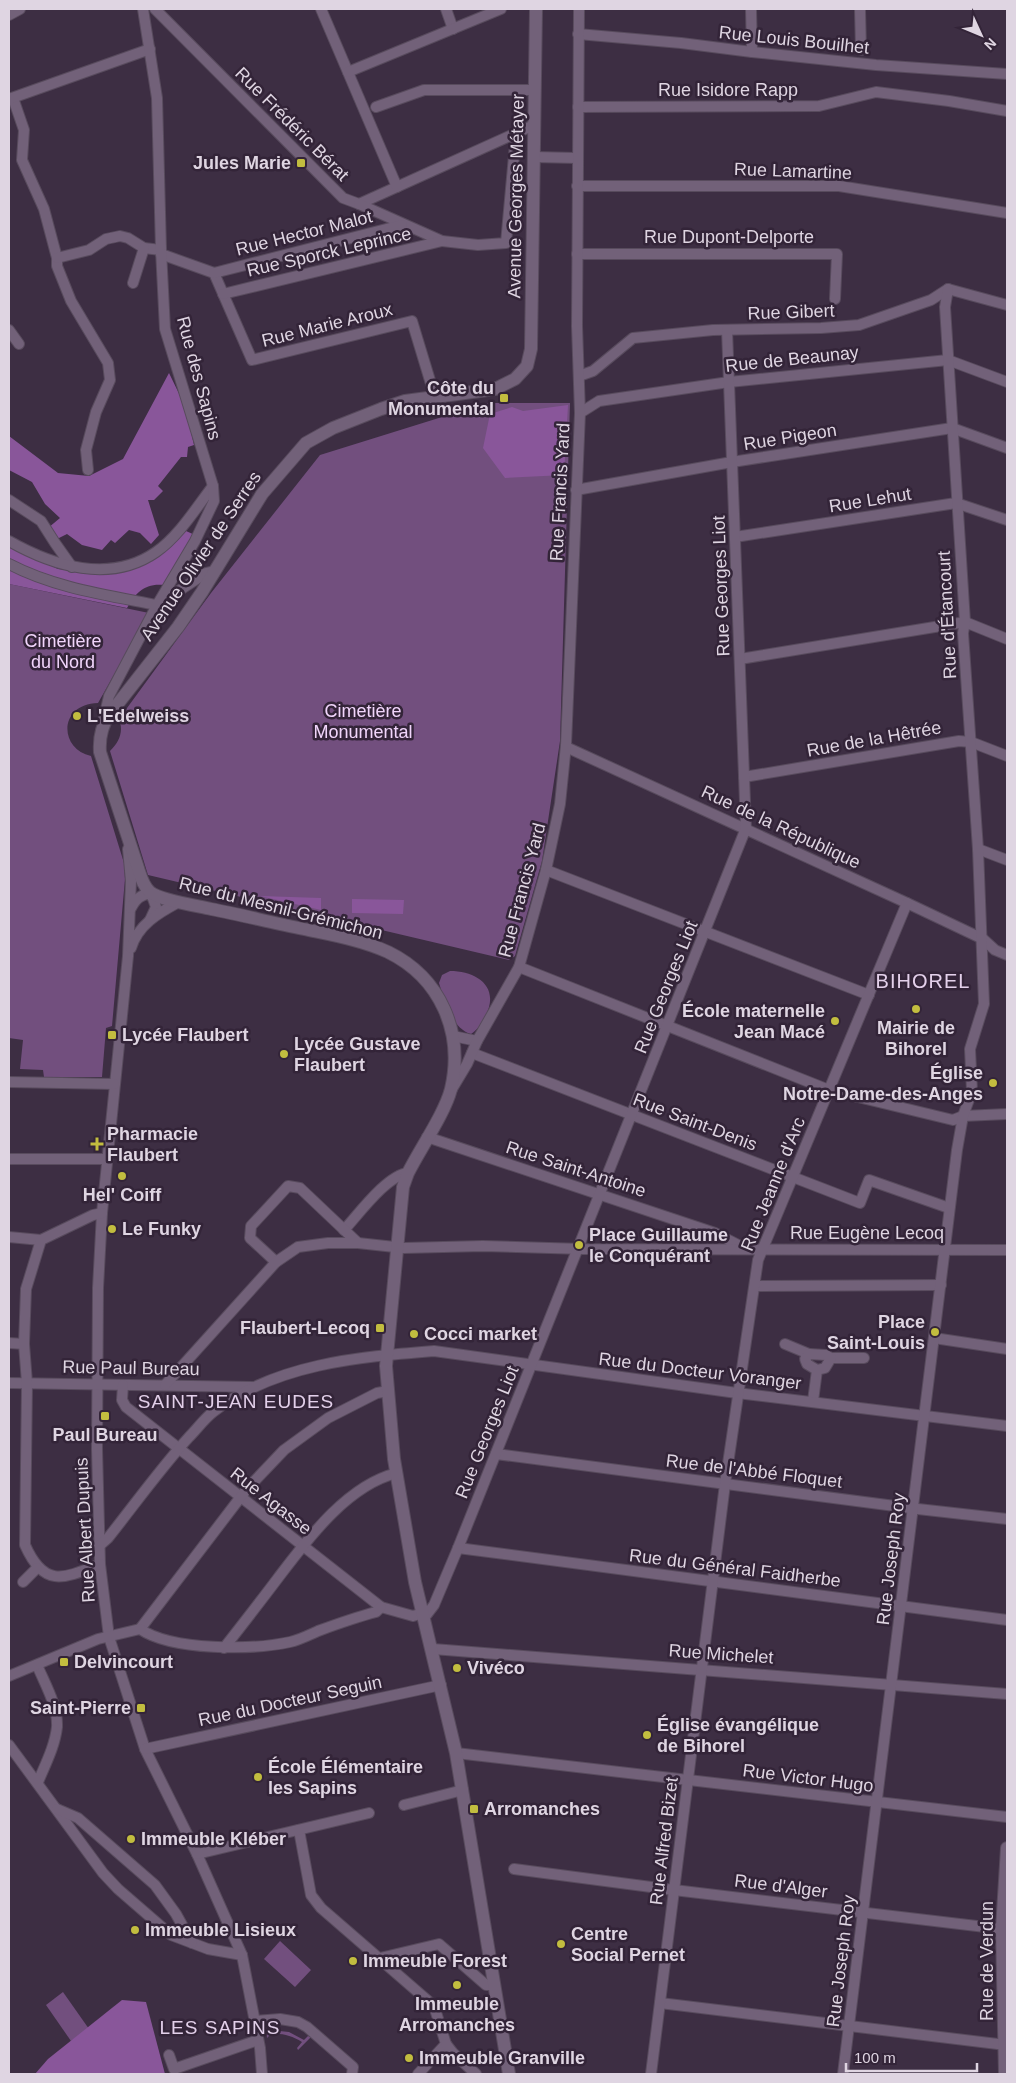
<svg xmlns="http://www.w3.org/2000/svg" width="1016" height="2083" font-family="Arial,sans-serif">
<rect width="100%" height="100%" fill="#3d2e43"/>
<g fill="#724f7e">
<path d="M487 403H570L560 741 542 861 515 956 509 960 148 875 110 751C119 742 124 732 119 719L211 593 320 455Z"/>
<path d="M9 584 149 613 98 703C59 704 58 748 91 756L124 863 125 879 112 1026 106 1028 102 1077H44L43 1070 20 1069 23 1040 9 1038Z"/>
<path d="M450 971C477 971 501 987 485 1017 481 1025 478 1029 471 1034 452 1029 444 999 439 983L442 975Z"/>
<path d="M280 1941 311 1970 295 1987 264 1959Z"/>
<path d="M63 1992 89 2029 71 2041 46 2005Z"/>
<path d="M266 2027 270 2030 289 2032 304 2040 308 2036 311 2037 298 2050 297 2048 302 2042C292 2036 283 2033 271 2034L267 2038Z"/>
</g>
<g fill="#89569a">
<path d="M169 373 185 406 194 445 188 447 187 457H181L158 486 163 491 154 500H148L159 535 151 544 140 533 129 530 115 543 111 540 102 550 82 545 67 534 55 540 48 528 60 518 45 504 32 482 9 470V436L58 473 89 476 123 459Z"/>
<path d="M568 405 564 475 505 478 483 448 490 414 512 407 523 411Z"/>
<path d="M186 531 195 535 164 585C144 583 136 593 127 608L9 584V546L58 569 100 574 121 571 157 556Z"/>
<path d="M260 896 321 898V910Z"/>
<path d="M352 899 404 900 403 914 352 913Z"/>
<path d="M122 2000 146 2002 165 2074H35L48 2059Z"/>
</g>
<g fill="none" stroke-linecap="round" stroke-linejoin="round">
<g stroke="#584b5d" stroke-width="12">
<g id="minor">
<path d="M155 9 343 198 359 204 534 125"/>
<path d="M321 9 397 187"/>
<path d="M446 9 453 29"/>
<path d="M751 9 752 52"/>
<path d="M860 9 861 50"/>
<path d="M9 15 20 9"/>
<path d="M578 34 681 43 752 52 876 65 1007 74"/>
<path d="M348 72 501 9"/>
<path d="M13 98 24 130 22 160 44 209 57 258V266L71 301 108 363 110 380 96 412 86 450 88 470"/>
<path d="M9 99 150 49"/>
<path d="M376 107 424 90H535"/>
<path d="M578 107 819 106 876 92 949 101 1007 111"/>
<path d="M534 157 577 158"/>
<path d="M577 186H839L1007 213"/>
<path d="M359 204 442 241 478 245 506 243 516 134"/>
<path d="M161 254 214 273 252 360 412 321 435 397"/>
<path d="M577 254H837L835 299"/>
<path d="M57 258 89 250 106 239 120 236 128 238 144 248 161 250"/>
<path d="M214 273 402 225"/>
<path d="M133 283 144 248"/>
<path d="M223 294 442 241"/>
<path d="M9 330 19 344"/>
<path d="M579 376 593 371 633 338 713 330 821 328 859 325 931 300 948 289 1007 305"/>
<path d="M580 413 599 401 729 382 948 360 1007 382"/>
<path d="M576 490 732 462 952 428 1007 448"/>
<path d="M9 500 41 521 55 543 72 567"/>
<path d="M735 537 956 503 1007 520"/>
<path d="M9 541C53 566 110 584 156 552 179 536 196 508 213 486"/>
<path d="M9 564C55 588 106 595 157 605L206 573 214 571"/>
<path d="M740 659 965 622 1007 639"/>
<path d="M103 722 109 696 157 605 195 541 214 501 213 486 165 329 161 250 157 98 143 9"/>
<path d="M566 747 907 903 983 939 995 950 1007 955"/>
<path d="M744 777 959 741 971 742 1007 756"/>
<path d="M128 849 131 881 128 956 102 1213 98 1288 97 1449 100 1564 109 1637 145 1749 197 1854 242 1955 260 2048 262 2074"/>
<path d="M978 849 1007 860"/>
<path d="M546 870 869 995"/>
<path d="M131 908C136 899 140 895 151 893L156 907 150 920"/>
<path d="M131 948C138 925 158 913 179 902"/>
<path d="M519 967 829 1090 953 1120 963 1116 1007 1114"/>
<path d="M453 1036 477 1041"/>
<path d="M472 1053 860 1203 869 1180 949 1208"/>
<path d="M9 1082 114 1084"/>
<path d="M452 1089 467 1064 477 1041 519 967 546 870 560 804 566 745 580 413 577 326 579 9"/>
<path d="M427 1137 715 1233 744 1248"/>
<path d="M9 1159H107"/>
<path d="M344 1230C358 1215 387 1175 408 1173"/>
<path d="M9 1237 41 1240"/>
<path d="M276 1262 250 1238 251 1226 288 1186 300 1188 358 1243"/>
<path d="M755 1286 941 1285"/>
<path d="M934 1338 1007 1349"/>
<path d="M9 1343 24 1344"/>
<path d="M785 1344 809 1354"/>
<path d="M831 1358H864"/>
<path d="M9 1383 253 1387"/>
<path d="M123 1385 122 1400 126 1407 381 1607 413 1616 423 1613"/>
<path d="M165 1385 276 1262 298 1247 328 1243H358L404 1248 483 1246 583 1249 1007 1250"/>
<path d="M813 1401 817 1370 807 1364 805 1359 809 1354 826 1355 831 1358 825 1368 817 1370"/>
<path d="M496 1454 918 1509 1007 1519"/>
<path d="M99 1546 108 1538C135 1504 160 1469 189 1437 197 1429 204 1419 213 1412 275 1364 358 1357 434 1351L737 1393 1007 1426"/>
<path d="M458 1548 1007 1620"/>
<path d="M100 1564C63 1579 44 1588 25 1545L27 1383 24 1344 26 1289 41 1240 93 1215 102 1213"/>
<path d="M23 1582 37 1568"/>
<path d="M424 1618 434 1605 458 1548 746 828 727 330"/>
<path d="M140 1629 246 1490 284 1450 328 1418 377 1393 388 1391"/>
<path d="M224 1648C242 1625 260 1602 278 1578 307 1540 347 1485 397 1473"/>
<path d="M433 1649 1007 1694"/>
<path d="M37 1665C45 1684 58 1706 57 1727 55 1746 45 1765 38 1782"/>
<path d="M9 1676 98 1639 140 1629C172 1651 253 1650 290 1642 299 1640 309 1635 318 1631 337 1624 357 1617 376 1612L381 1607"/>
<path d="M9 1745 103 1873 118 1889 171 1935 208 1949 242 1955"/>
<path d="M145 1749 441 1685"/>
<path d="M456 1753 1007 1817"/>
<path d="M404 1805 463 1790"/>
<path d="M57 1809 78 1818 155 1885 176 1914 192 1943"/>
<path d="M299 1830 311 1895 321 1908 434 2006 446 2044 418 2074"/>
<path d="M197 1854 369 1813"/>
<path d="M514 1869 674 1890 1002 1929"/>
<path d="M380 1958 439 1944 486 1985H493"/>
<path d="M660 2003 1006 2045"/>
<path d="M255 2021 280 2019 298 2022 307 2027 353 2067 352 2074"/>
<path d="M446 2044 453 2053 476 2074"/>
<path d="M169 2055 174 2069 258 2040"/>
<path d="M651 2074 725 1484 758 1260 907 903"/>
<path d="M843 2074 957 1150 963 1116 972 1091 970 1049 984 1004 978 849 963 633 965 622 945 307 948 289"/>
</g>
</g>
<g stroke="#584b5d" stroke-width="14">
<g id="tertiary">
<path d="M509 2074 456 1753 415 1582 394 1459 386 1366 403 1187 408 1173C420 1149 445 1113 451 1089 464 1033 441 978 388 952 362 940 332 935 304 929 273 923 242 915 211 909 198 906 159 900 150 892 143 886 141 877 138 868L100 752C99 738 101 727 109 715L178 627 202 592 262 494 306 443 333 428 381 409 405 401 495 389 515 379 527 366 531 349 536 9"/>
<path d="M1005 2074 1002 1929 1007 1848"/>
</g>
</g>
<use href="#minor" stroke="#726179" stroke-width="10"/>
<use href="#tertiary" stroke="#726179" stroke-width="12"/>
</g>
<g fill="#c2bd3f" stroke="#332438" stroke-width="2">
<rect x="296" y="158" width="10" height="10" rx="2.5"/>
<rect x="499" y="393" width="10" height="10" rx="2.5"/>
<circle cx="77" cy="716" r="5"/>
<circle cx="916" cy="1009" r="5"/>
<circle cx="835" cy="1021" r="5"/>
<rect x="107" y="1030" width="10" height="10" rx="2.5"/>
<circle cx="284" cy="1054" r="5"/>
<circle cx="993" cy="1083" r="5"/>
<path d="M94.5 1136.5h5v5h5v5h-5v5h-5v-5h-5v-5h5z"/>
<circle cx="122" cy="1176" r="5"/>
<circle cx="112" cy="1229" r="5"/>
<circle cx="579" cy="1245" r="5"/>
<rect x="375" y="1323" width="10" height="10" rx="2.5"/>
<circle cx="935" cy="1332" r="5"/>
<circle cx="414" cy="1334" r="5"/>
<rect x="100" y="1411" width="10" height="10" rx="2.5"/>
<rect x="59" y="1657" width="10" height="10" rx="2.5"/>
<circle cx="457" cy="1668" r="5"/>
<rect x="136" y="1703" width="10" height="10" rx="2.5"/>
<circle cx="647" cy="1735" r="5"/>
<circle cx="258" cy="1777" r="5"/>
<rect x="469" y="1804" width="10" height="10" rx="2.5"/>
<circle cx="131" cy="1839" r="5"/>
<circle cx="135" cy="1930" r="5"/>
<circle cx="561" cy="1944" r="5"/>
<circle cx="353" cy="1961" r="5"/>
<circle cx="457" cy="1985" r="5"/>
<circle cx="409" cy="2058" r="5"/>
</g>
<g text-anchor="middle" stroke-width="5" stroke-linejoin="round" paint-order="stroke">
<g font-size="18" fill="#dfd5e2" stroke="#332438">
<text transform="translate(794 40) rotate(6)" y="6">Rue Louis Bouilhet</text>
<text x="728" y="96">Rue Isidore Rapp</text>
<text transform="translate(292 124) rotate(45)" y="6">Rue Frédéric Bérat</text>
<text transform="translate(793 171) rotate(2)" y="6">Rue Lamartine</text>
<text transform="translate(516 196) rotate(-89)" y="6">Avenue Georges Métayer</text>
<text transform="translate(304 233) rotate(-14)" y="6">Rue Hector Malot</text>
<text x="729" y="243">Rue Dupont-Delporte</text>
<text transform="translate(329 252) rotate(-13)" y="6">Rue Sporck Leprince</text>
<text transform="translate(791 312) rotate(-2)" y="6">Rue Gibert</text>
<text transform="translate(327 325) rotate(-14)" y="6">Rue Marie Aroux</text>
<text transform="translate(792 359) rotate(-6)" y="6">Rue de Beaunay</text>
<text transform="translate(199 378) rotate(75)" y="6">Rue des Sapins</text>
<text transform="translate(790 437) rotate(-9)" y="6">Rue Pigeon</text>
<text transform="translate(560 492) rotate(-87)" y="6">Rue Francis Yard</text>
<text transform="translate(870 500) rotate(-9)" y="6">Rue Lehut</text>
<text transform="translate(201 556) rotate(-56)" y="6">Avenue Olivier de Serres</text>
<text transform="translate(721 586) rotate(-92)" y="6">Rue Georges Liot</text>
<text transform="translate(947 615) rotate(-93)" y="6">Rue d'Étancourt</text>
<text transform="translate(874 739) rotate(-10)" y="6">Rue de la Hêtrée</text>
<text transform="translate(781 827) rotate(25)" y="6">Rue de la République</text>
<text transform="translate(522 890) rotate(-75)" y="6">Rue Francis Yard</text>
<text transform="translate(281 908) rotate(14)" y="6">Rue du Mesnil-Grémichon</text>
<text transform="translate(666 987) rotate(-68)" y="6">Rue Georges Liot</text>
<text transform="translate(695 1122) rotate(21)" y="6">Rue Saint-Denis</text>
<text transform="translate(576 1169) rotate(18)" y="6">Rue Saint-Antoine</text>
<text transform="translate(773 1184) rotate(-68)" y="6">Rue Jeanne d'Arc</text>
<text x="867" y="1239">Rue Eugène Lecoq</text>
<text transform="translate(131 1368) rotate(1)" y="6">Rue Paul Bureau</text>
<text transform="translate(700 1371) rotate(7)" y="6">Rue du Docteur Voranger</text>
<text transform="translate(487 1432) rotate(-68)" y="6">Rue Georges Liot</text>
<text transform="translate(754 1471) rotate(7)" y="6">Rue de l'Abbé Floquet</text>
<text transform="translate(271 1501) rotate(38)" y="6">Rue Agasse</text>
<text transform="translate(85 1530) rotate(-93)" y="6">Rue Albert Dupuis</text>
<text transform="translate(891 1559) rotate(-83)" y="6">Rue Joseph Roy</text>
<text transform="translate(735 1568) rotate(7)" y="6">Rue du Général Faidherbe</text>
<text transform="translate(721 1654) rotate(4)" y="6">Rue Michelet</text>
<text transform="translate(290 1701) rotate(-12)" y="6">Rue du Docteur Seguin</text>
<text transform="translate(808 1778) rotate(7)" y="6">Rue Victor Hugo</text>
<text transform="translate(664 1841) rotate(-83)" y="6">Rue Alfred Bizet</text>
<text transform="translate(781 1886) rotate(7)" y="6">Rue d'Alger</text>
<text transform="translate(841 1961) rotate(-83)" y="6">Rue Joseph Roy</text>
<text transform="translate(987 1961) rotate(-90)" y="6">Rue de Verdun</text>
</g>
<g font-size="18" font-weight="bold" fill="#dfd5e2" stroke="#332438" text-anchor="start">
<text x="291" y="169" text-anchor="end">Jules Marie</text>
<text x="494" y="394" text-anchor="end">Côte du<tspan x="494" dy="21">Monumental</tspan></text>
<text x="87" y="722">L'Edelweiss</text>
<text x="825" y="1017" text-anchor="end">École maternelle<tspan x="825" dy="21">Jean Macé</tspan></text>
<text x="916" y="1034" text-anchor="middle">Mairie de<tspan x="916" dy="21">Bihorel</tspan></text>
<text x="122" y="1041">Lycée Flaubert</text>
<text x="294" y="1050">Lycée Gustave<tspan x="294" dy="21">Flaubert</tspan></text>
<text x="983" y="1079" text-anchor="end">Église<tspan x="983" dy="21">Notre-Dame-des-Anges</tspan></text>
<text x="107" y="1140">Pharmacie<tspan x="107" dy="21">Flaubert</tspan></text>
<text x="122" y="1201" text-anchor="middle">Hel' Coiff</text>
<text x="122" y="1235">Le Funky</text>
<text x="589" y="1241">Place Guillaume<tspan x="589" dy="21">le Conquérant</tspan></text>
<text x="925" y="1328" text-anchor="end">Place<tspan x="925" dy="21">Saint-Louis</tspan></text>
<text x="370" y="1334" text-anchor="end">Flaubert-Lecoq</text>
<text x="424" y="1340">Cocci market</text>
<text x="105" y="1441" text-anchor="middle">Paul Bureau</text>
<text x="74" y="1668">Delvincourt</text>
<text x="467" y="1674">Vivéco</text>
<text x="131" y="1714" text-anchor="end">Saint-Pierre</text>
<text x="657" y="1731">Église évangélique<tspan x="657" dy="21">de Bihorel</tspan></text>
<text x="268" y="1773">École Élémentaire<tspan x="268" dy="21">les Sapins</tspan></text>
<text x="484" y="1815">Arromanches</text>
<text x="141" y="1845">Immeuble Kléber</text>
<text x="145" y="1936">Immeuble Lisieux</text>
<text x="571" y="1940">Centre<tspan x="571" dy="21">Social Pernet</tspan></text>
<text x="363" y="1967">Immeuble Forest</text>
<text x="457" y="2010" text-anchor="middle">Immeuble<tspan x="457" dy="21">Arromanches</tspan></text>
<text x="419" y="2064">Immeuble Granville</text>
</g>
<g font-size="18" fill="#f1d5fb" stroke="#332438">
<text x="63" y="647">Cimetière<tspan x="63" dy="21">du Nord</tspan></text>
<text x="363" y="717">Cimetière<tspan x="363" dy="21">Monumental</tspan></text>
</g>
<g font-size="19" letter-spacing="1" fill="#e3d0ea" stroke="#332438">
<text x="236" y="1408">SAINT-JEAN EUDES</text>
<text x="220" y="2034">LES SAPINS</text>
</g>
<g font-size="20" letter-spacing="1" fill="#e3d0ea" stroke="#332438">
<text x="923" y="988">BIHOREL</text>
</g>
</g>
<rect width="1016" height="2083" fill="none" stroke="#dfd5e2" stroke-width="20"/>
<g transform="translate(981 35) rotate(134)" stroke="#332438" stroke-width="4" paint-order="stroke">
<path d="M0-4L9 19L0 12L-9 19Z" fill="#dfd5e2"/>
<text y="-8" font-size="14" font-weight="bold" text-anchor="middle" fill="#dfd5e2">N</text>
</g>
<path d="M846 2063v8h131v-8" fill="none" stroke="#dfd5e2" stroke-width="2.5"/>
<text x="854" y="2063" font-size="15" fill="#dfd5e2" stroke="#332438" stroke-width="4" paint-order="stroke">100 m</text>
</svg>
